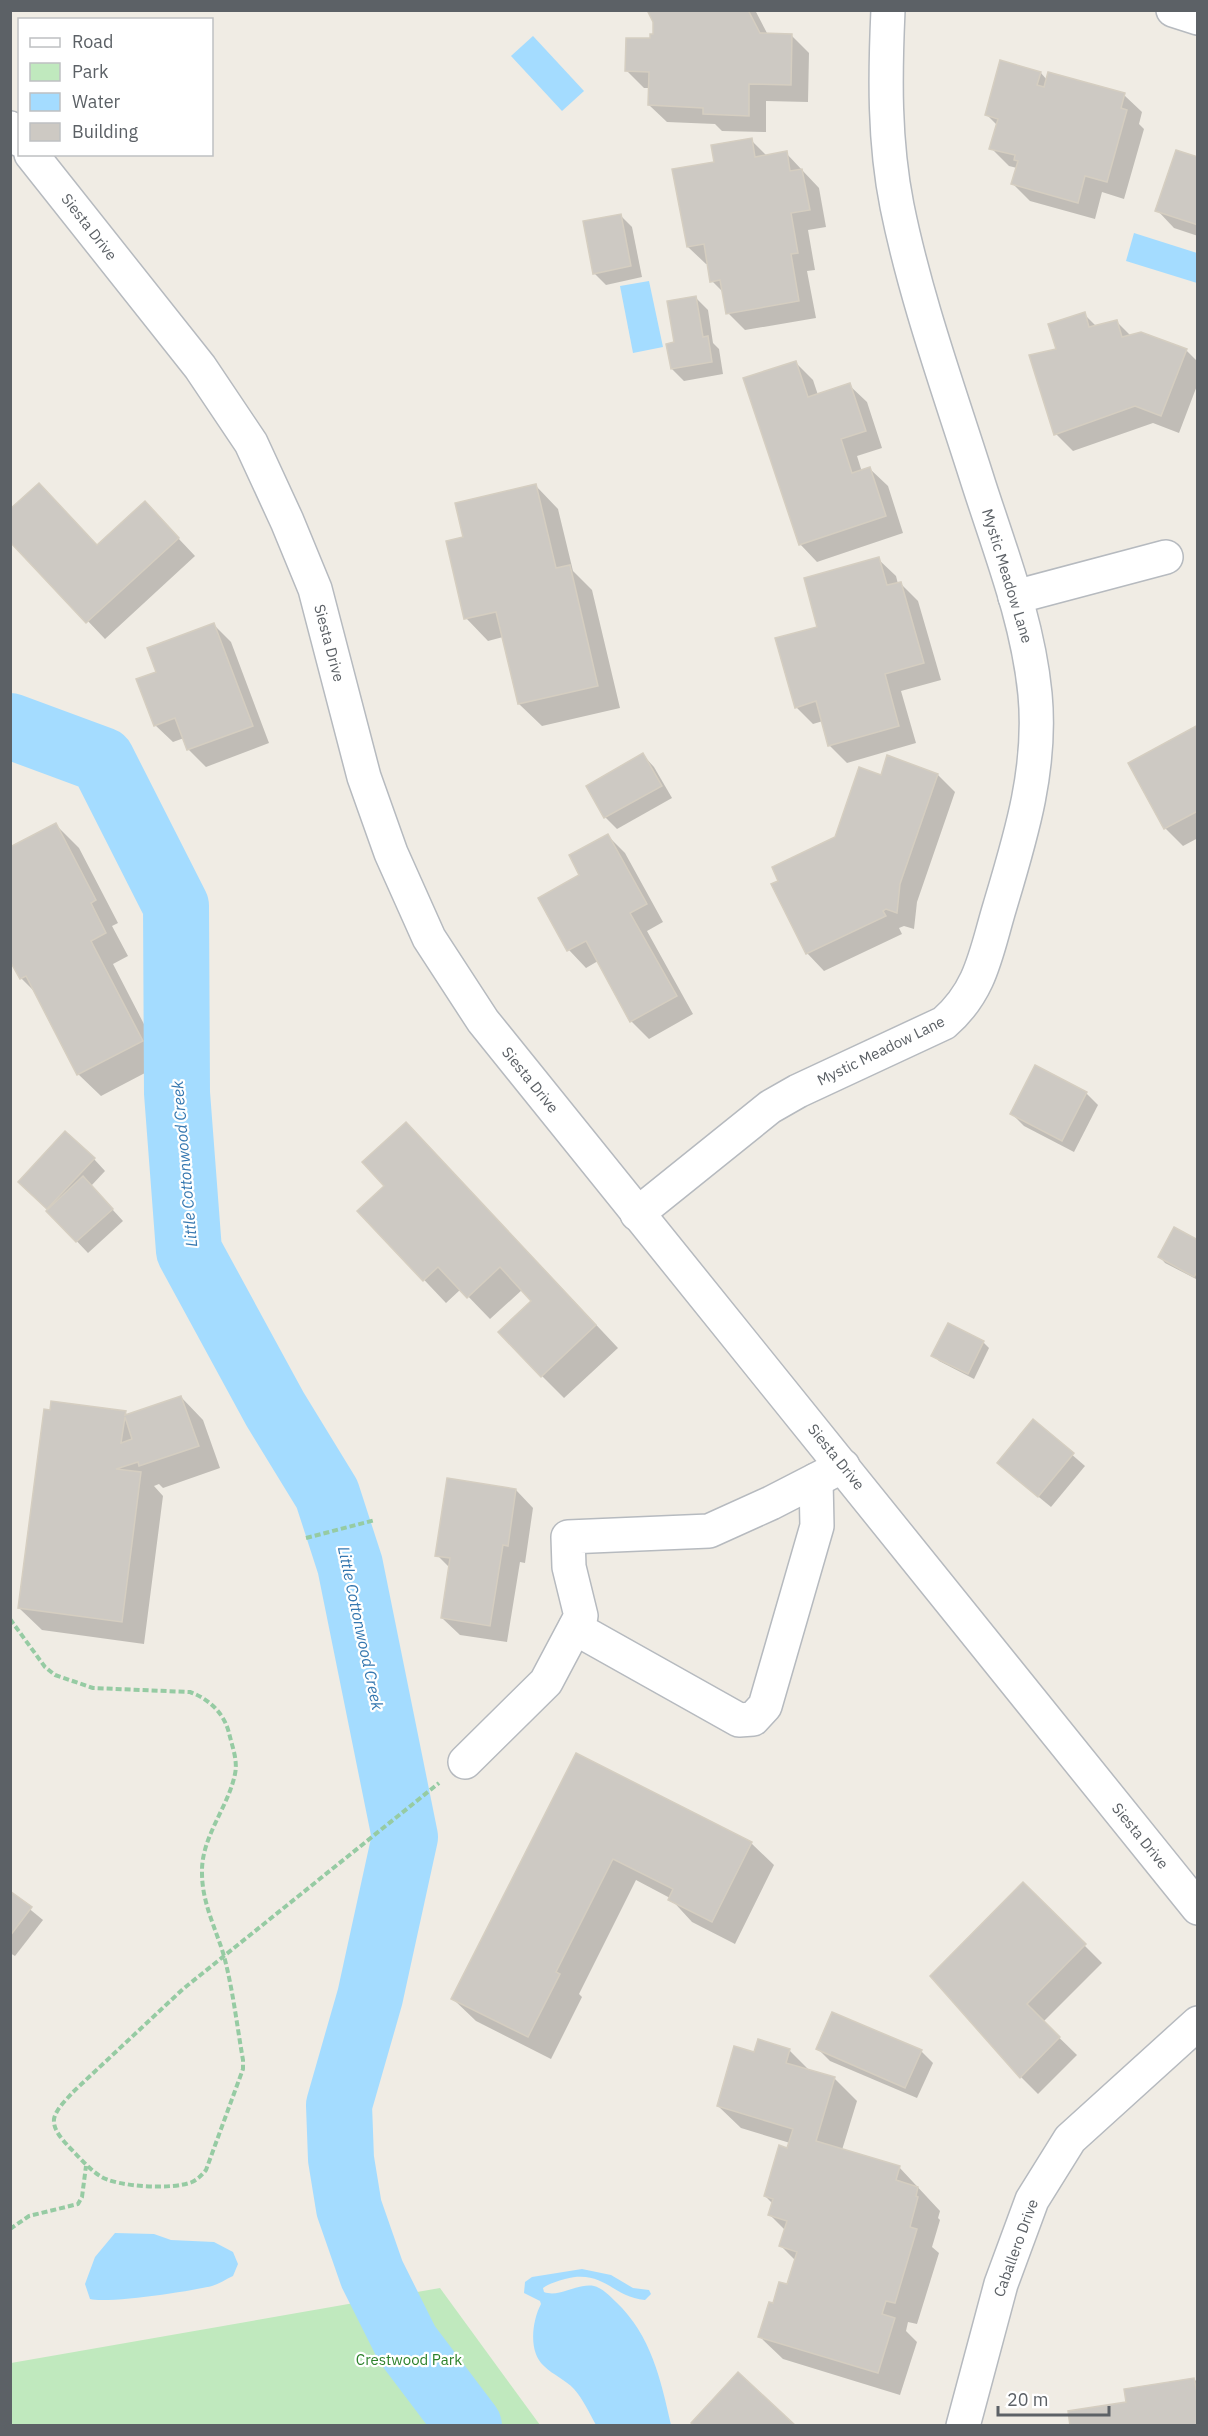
<svg xmlns="http://www.w3.org/2000/svg" width="1208" height="2436" font-family="'IBM Plex Sans',sans-serif">
<rect width="100%" height="100%" fill="#f0ece4"/>
<path fill="#c0e9be" d="M440 2288 540 2425H11V2363Z"/>
<g fill="#a4dcff">
<path d="M533 36 584 91 562 111 511 56Z"/>
<path d="M1134 233 1197 253V283L1126 261Z"/>
<path d="M649 281 663 347 633 353 620 286Z"/>
<path d="M115 2233 154 2234 171 2240 214 2242 233 2252 238 2264 233 2276C226 2279 219 2284 212 2286 192 2291 107 2304 90 2299L85 2284 95 2257Z"/>
<path d="M582 2269 611 2275 633 2288 649 2290 651 2294 645 2300C612 2297 604 2269 565 2279 558 2281 550 2283 543 2288L544 2292C559 2298 577 2283 594 2286 602 2288 610 2296 616 2302 651 2335 661 2380 671 2425H596C590 2414 583 2399 574 2389 566 2380 553 2375 544 2366 528 2352 532 2321 541 2304L540 2301 524 2293 525 2282 532 2277Z"/>
</g>
<g fill="#0003">
<path d="M649 10H755L768 35 792 36 809 53 808 102 766 101V132L722 131 715 124 667 122 649 105 650 88H644L627 71 654 36 655 22Z"/>
<path d="M1001 62 1041 73 1047 80 1124 95 1142 112 1139 124 1144 129 1124 199 1102 192 1095 219 1030 201 1013 184 1017 168 1009 166 991 148 998 126 986 114Z"/>
<path d="M751 140 767 156 786 153 819 188 826 227 808 230 815 270 807 271 816 318 745 330 728 313 724 293 712 281 709 264H706L688 247 716 163Z"/>
<path d="M1198 158V236L1174 228 1157 210Z"/>
<path d="M620 215 632 227 642 277 606 285 594 273Z"/>
<path d="M696 298 708 310 713 343 719 349 723 374 684 381 672 369Z"/>
<path d="M1084 314 1096 326 1116 321 1131 336 1186 350 1198 362V383L1179 433 1153 423 1073 451 1056 434 1057 350Z"/>
<path d="M795 362 813 380 818 395 849 385 867 402 882 448 857 456 862 472 870 469 888 486 903 533 817 562 800 544Z"/>
<path d="M536 486 558 509 573 571 592 590 620 708 542 726 519 704 503 637 488 641 466 618 464 538Z"/>
<path d="M162 521 195 556 105 639 10 539 98 546Z"/>
<path d="M878 559 896 576 898 584 900 583 918 601 941 680 901 691 916 743 847 763 830 746 823 721 813 724 796 707 819 628Z"/>
<path d="M214 625 231 642 269 743 206 767 188 749 184 738 173 742 155 725 158 673Z"/>
<path d="M1198 727V838L1183 846 1165 828Z"/>
<path d="M643 755 654 767 672 798 617 829 605 817Z"/>
<path d="M938 775 955 792 917 902 914 929 904 926 899 928 902 934 824 971 807 953 836 838 882 777Z"/>
<path d="M56 825 79 848 118 923 112 926 128 956 113 964 164 1063 101 1096 78 1074 36 993 21 978Z"/>
<path d="M608 836 625 853 663 922 647 931 693 1014 649 1039 631 1021 598 961 586 968 569 950 540 898 582 875Z"/>
<path d="M1086 1093 1098 1105 1074 1152 1024 1126 1012 1114Z"/>
<path d="M428 1146 618 1348 564 1398 542 1376 533 1301 523 1289 490 1319 461 1289 446 1303 359 1211Z"/>
<path d="M94 1159 105 1171 91 1186 123 1221 88 1253 32 1194Z"/>
<path d="M1198 1242V1280L1165 1263 1160 1257Z"/>
<path d="M948 1325 983 1342 989 1348 974 1379 939 1361 933 1355Z"/>
<path d="M181 1397 203 1420 220 1468 163 1488 159 1484 154 1486 163 1496 144 1644 42 1630 19 1608 125 1412 128 1416Z"/>
<path d="M1033 1421 1085 1466 1051 1507 1011 1474Z"/>
<path d="M516 1490 533 1508 525 1563 520 1562 507 1642 460 1635 442 1618 450 1568 437 1555Z"/>
<path d="M576 1755 751 1843 774 1865 735 1944 692 1922 670 1898 636 1880 579 1994 582 1997 551 2059 476 2021 453 1999Z"/>
<path d="M1023 1884 1102 1963 1043 2022 1077 2055 1038 2094 1021 2077Z"/>
<path d="M10 1893 43 1920 15 1956 10 1953Z"/>
<path d="M818 2049 921 2051 933 2063 917 2098 830 2061Z"/>
<path d="M789 2050 810 2071 834 2078 857 2101 842 2150 899 2167 940 2211 938 2218 940 2220 932 2247 939 2253 917 2324 908 2322 906 2331 917 2342 900 2395 783 2359 760 2337 774 2305 788 2286 796 2261 781 2246 786 2231 770 2215 773 2204 765 2196 790 2143 741 2128 718 2106 755 2054Z"/>
<path d="M1194 2379 1198 2383V2426L1128 2404Z"/>
</g>
<g fill="none" stroke-linecap="round" stroke-linejoin="round">
<path stroke="#a4dcff" stroke-width="66" d="M10 726 102 760 176 906 177 1093 189 1251 275 1409 327 1494 350 1565 405 1837 370 1997 339 2105 341 2159 349 2208 372 2274 407 2344 469 2426"/>
</g>
<g fill="#cdc9c3" stroke="#d5cec1" stroke-width="1.5" fill-rule="evenodd">
<path d="M647 10H748L760 33 792 34 791 85 749 84V116L703 114V108L648 105 649 72 625 71 626 38H650V34H653V22Z"/>
<path d="M1000 60 1041 72 1037 85 1044 87 1048 72 1125 93 1121 108 1127 110 1107 182 1085 176 1078 203 1011 184 1018 161 1014 160 1015 155 989 149 998 119 985 115Z"/>
<path d="M752 138 755 157 787 151 790 171 802 169 810 210 791 213 798 253 791 254 799 301 726 314 720 280 710 282 704 244 687 247 672 169 714 162 711 145Z"/>
<path d="M1176 150 1198 157V225L1155 211Z"/>
<path d="M621 214 631 266 593 274 583 221Z"/>
<path d="M696 296 703 337 708 336 712 362 671 369 666 344 674 342 667 301Z"/>
<path d="M1085 312 1089 327 1117 320 1122 337 1141 332 1187 349 1161 416 1135 406 1054 435 1029 355 1056 349 1048 324Z"/>
<path d="M796 361 808 397 850 383 866 431 841 439 852 473 870 467 886 516 799 545 743 378Z"/>
<path d="M39 483 97 545 145 501 179 538 86 623 10 542V509Z"/>
<path d="M536 484 556 568 570 565 598 686 518 704 496 612 464 619 446 541 463 537 455 503Z"/>
<path d="M879 557 887 585 901 582 924 663 885 674 899 726 828 746 816 701 795 708 775 638 817 627 804 578Z"/>
<path d="M214 623 253 726 187 750 175 718 154 726 136 679 156 672 147 648Z"/>
<path d="M1198 725V811L1164 829 1128 763Z"/>
<path d="M643 753 662 786 604 818 586 786Z"/>
<path d="M887 755 938 774 900 884 897 913 886 909 883 911 886 916 806 954 771 884 778 881 772 867 835 837 859 767 881 775Z"/>
<path d="M56 823 96 900 91 903 106 933 91 941 143 1041 77 1075 26 976 20 979 10 961V847Z"/>
<path d="M608 834 647 904 630 913 677 996 630 1022 586 941 567 951 538 898 579 875 569 855Z"/>
<path d="M1035 1065 1087 1092 1062 1141 1010 1114Z"/>
<path d="M406 1122 596 1325 541 1377 498 1332 531 1301 500 1267 467 1298 438 1267 423 1281 357 1211 384 1186 362 1162Z"/>
<path d="M65 1131 95 1158 47 1209 18 1182Z"/>
<path d="M83 1176 113 1209 76 1242 46 1211Z"/>
<path d="M1174 1227 1198 1240V1270L1194 1277 1158 1257Z"/>
<path d="M948 1323 984 1341 968 1374 931 1356Z"/>
<path d="M181 1396 199 1446 139 1466 138 1462 116 1469 141 1472 122 1622 18 1608 44 1409 50 1410 51 1401 126 1411 125 1415ZM125 1417 132 1439 121 1443Z"/>
<path d="M1033 1419 1074 1453 1038 1497 997 1463Z"/>
<path d="M447 1478 516 1489 508 1546 503 1545 490 1626 441 1618 450 1558 435 1556Z"/>
<path d="M576 1753 752 1842 712 1922 668 1900 673 1889 613 1859 556 1972 560 1974 528 2037 451 1999Z"/>
<path d="M1023 1882 1086 1944 1027 2004 1060 2037 1020 2078 930 1976Z"/>
<path d="M10 1891 32 1907 10 1936Z"/>
<path d="M832 2012 922 2050 905 2088 816 2049Z"/>
<path d="M758 2039 790 2049 786 2063 835 2077 816 2141 900 2166 896 2180 918 2187 916 2196 918 2197 910 2227 917 2229 895 2303 886 2301 882 2314 895 2318 878 2373 758 2337 769 2302 773 2303 779 2282 787 2284 797 2252 779 2246 787 2221 768 2215 773 2199 764 2196 779 2145 787 2148 793 2129 717 2106 734 2046 754 2052Z"/>
<path d="M738 2372 796 2426H694L691 2423Z"/>
<path d="M1194 2378 1198 2397V2426H1070L1068 2411 1126 2402 1124 2389Z"/>
</g>
<g fill="none" stroke-linecap="round" stroke-linejoin="round">
<g stroke="#b6babf" stroke-width="36">
<g id="minor">
<path d="M1173 10 1198 18"/>
<path d="M10 128 20 140"/>
<path d="M31 154 200 367 251 443 287 521 315 589 364 777 391 853 429 938 483 1021 1198 1908"/>
<path d="M1015 597 1166 557"/>
<path d="M637 1214 770 1107 798 1091 944 1023C982 990 986 952 1000 906 1021 836 1042 768 1035 694 1028 622 1001 553 979 485 950 393 916 300 897 206 884 141 885 76 888 10"/>
<path d="M575 1628 739 1720 753 1719 765 1706 817 1526 816 1480"/>
<path d="M465 1762 546 1682 581 1616 569 1567 568 1537 709 1531 771 1503 843 1466"/>
<path d="M963 2426 1001 2284 1032 2200 1070 2139 1198 2023"/>
</g>
</g>
<g stroke="#96cba3" stroke-width="4" stroke-dasharray="6 3" stroke-linecap="butt">
<path d="M306 1538 375 1520"/>
<path d="M10 1619 45 1667 55 1675 93 1688 190 1692C209 1699 224 1713 229 1733 232 1746 238 1760 235 1774 228 1808 201 1837 202 1873 202 1903 216 1929 224 1956 233 1990 237 2026 243 2060V2069L206 2170C202 2175 198 2179 192 2182 173 2190 116 2187 100 2176 88 2168 79 2157 69 2147 62 2139 53 2130 54 2119 56 2109 66 2100 73 2092L183 1989 439 1783"/>
<path d="M10 2229 29 2216 78 2204 82 2197 86 2166"/>
<path d="M172 2426H195"/>
</g>
<use href="#minor" stroke="#fff" stroke-width="33"/>
</g>
<g text-anchor="middle" stroke-width="4.5" stroke-linejoin="round" paint-order="stroke">
<g font-size="15" fill="#5c6166" stroke="#fff">
<text transform="translate(89 227) rotate(52)" y="5">Siesta Drive</text>
<text transform="translate(1007 576) rotate(73)" y="5">Mystic Meadow Lane</text>
<text transform="translate(329 643) rotate(75)" y="5">Siesta Drive</text>
<text transform="translate(881 1051) rotate(-26)" y="5">Mystic Meadow Lane</text>
<text transform="translate(530 1080) rotate(51)" y="5">Siesta Drive</text>
<text transform="translate(836 1457) rotate(51)" y="5">Siesta Drive</text>
<text transform="translate(1140 1836) rotate(51)" y="5">Siesta Drive</text>
<text transform="translate(1016 2248) rotate(-70)" y="5">Caballero Drive</text>
</g>
<g font-size="15" fill="#2e832d" stroke="#fff">
<text x="409" y="2365">Crestwood Park</text>
</g>
<g font-size="16" font-style="italic" fill="#3678b0" stroke="#fff">
<text transform="translate(184 1164) rotate(-95)" y="6">Little Cottonwood Creek</text>
<text transform="translate(361 1628) rotate(78)" y="6">Little Cottonwood Creek</text>
</g>
</g>
<rect width="1208" height="2436" fill="none" stroke="#5c6166" stroke-width="24"/>
<rect x="18" y="18" width="195" height="138" fill="#ffffff" stroke="#bec0c2" stroke-width="1.5"/>
<rect x="30" y="38" width="30" height="9" fill="#ffffff" stroke="#bec0c2" stroke-width="1.5"/>
<text x="72" y="48" font-size="18" fill="#5c6166">Road</text>
<rect x="30" y="63" width="30" height="18" fill="#c0e9be" stroke="#bec0c2" stroke-width="1.5"/>
<text x="72" y="78" font-size="18" fill="#5c6166">Park</text>
<rect x="30" y="93" width="30" height="18" fill="#a4dcff" stroke="#bec0c2" stroke-width="1.5"/>
<text x="72" y="108" font-size="18" fill="#5c6166">Water</text>
<rect x="30" y="123" width="30" height="18" fill="#cdc9c3" stroke="#bec0c2" stroke-width="1.5"/>
<text x="72" y="138" font-size="18" fill="#5c6166">Building</text>
<path d="M998 2406v9h111v-9" fill="none" stroke="#5c6166" stroke-width="3"/>
<text x="1007" y="2406" font-size="18" fill="#5c6166" stroke="#ffffff" stroke-width="4.5" paint-order="stroke">20 m</text>
</svg>
